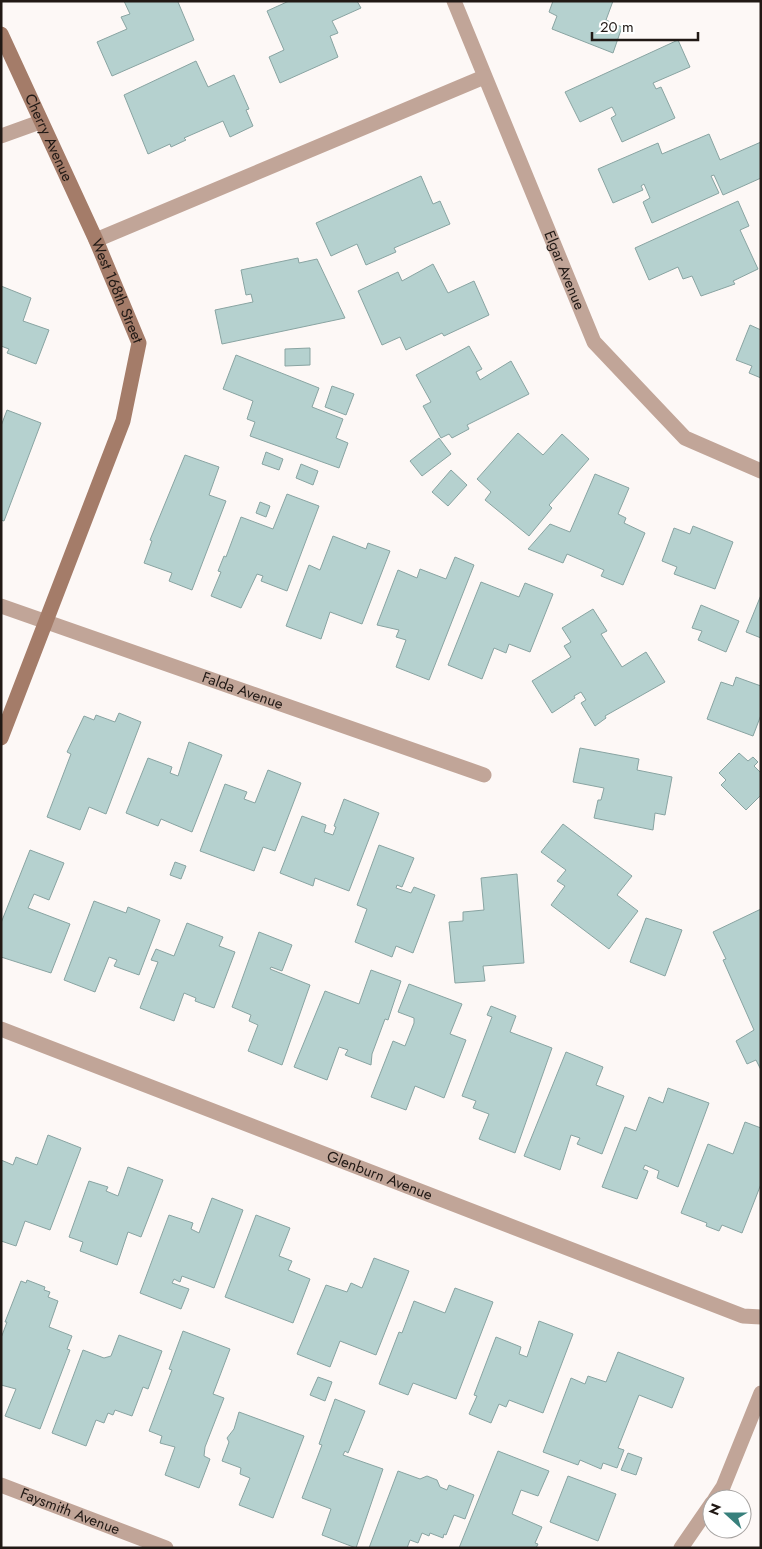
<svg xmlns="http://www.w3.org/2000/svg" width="762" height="1549" font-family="Jost,sans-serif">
<rect width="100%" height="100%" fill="#fdf8f6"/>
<g fill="#b5d1cf" stroke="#89a4a2">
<path d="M124 1H179L178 2 194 40 112 76 97 42 127 29 121 17 130 14Z"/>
<path d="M289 1H357L361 8 332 21 338 33 330 36 338 57 280 83 269 57 284 50 267 11Z"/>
<path d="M553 1H613L606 20 622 27 613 53 552 29 557 16 549 12Z"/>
<path d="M678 40 690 67 653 83 656 89 661 87 675 118 622 142 611 118 616 115 612 107 580 122 565 92Z"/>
<path d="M196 61 208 87 234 75 249 109 246 110 253 126 230 137 223 121 184 138 186 140 171 147 170 144 148 154 124 95Z"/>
<path d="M709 134 720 160 761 142V178L723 195 714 175 711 176 719 193 652 223 643 202 650 198 644 184 641 186 643 190 613 203 598 169 658 143 662 154Z"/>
<path d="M421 176 433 204 440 201 450 224 394 248 396 252 366 265 357 244 331 256 316 223Z"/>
<path d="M738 201 749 226 740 230 758 269 733 281 735 284 701 296 692 276 683 279 678 267 649 280 635 248Z"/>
<path d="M298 258 299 263 317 259 345 318 222 344 215 310 253 302 251 294 246 295 241 270Z"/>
<path d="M433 264 448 293 474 281 489 315 444 336 442 333 406 350 400 337 382 345 358 291 398 272 402 281Z"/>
<path d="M1 286 31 298 23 321 49 330 36 364 7 353 9 349 1 346Z"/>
<path d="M750 325 761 330V378L749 373 752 366 736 360Z"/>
<path d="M469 346 482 369 476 372 480 380 511 361 529 394 467 425 469 429 452 438 449 434 441 438 423 406 431 402 416 375Z"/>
<path d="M310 348V365L285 366V349Z"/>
<path d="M236 355 319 388 312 407 343 419 336 438 348 443 339 468 250 436 255 422 247 419 253 401 223 389Z"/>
<path d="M332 386 354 394 346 415 325 407Z"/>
<path d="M7 410 41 423 4 521 1 520V426Z"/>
<path d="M518 433 543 455 562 434 589 459 549 505 552 508 529 536 485 500 491 492 477 479Z"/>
<path d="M439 438 451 454 422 476 410 461Z"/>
<path d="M266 452 283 459 279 470 262 464Z"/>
<path d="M185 455 219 467 209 495 226 501 192 590 169 581 172 573 144 563 152 541 150 540Z"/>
<path d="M301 464 318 471 313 485 296 478Z"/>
<path d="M451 470 467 485 448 506 432 492Z"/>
<path d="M595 474 629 488 618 514 626 518 624 523 645 533 623 585 601 576 604 570 567 554 563 563 528 549 550 524 570 532Z"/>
<path d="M287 494 319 506 287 591 261 581 263 576 257 574 241 608 211 596 221 572 218 571 224 556 226 557 241 517 273 529Z"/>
<path d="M260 502 270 506 266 517 256 513Z"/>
<path d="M693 526 733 542 715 589 674 574 677 567 662 561 674 528 690 534Z"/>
<path d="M333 536 366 549 368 543 390 551 362 624 330 612 321 639 286 626 309 565 320 570Z"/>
<path d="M455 557 474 565 429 680 396 667 406 640 396 637 399 630 377 625 398 570 417 578 420 569 446 579Z"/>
<path d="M481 582 519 597 525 583 553 594 530 652 509 644 506 653 494 648 482 679 448 665Z"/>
<path d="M761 595V638L746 632Z"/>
<path d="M701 605 739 621 726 652 698 640 702 631 692 628Z"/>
<path d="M593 609 607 631 601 634 622 667 646 652 665 682 605 716 606 718 595 726 581 703 586 700 581 692 574 696 575 698 552 713 532 681 571 657 564 646 571 642 562 628Z"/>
<path d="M736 677 761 686V715L753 736 707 719 721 682 733 686Z"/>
<path d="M119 713 141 722 106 814 89 807 80 830 47 817 71 754 67 752 84 716 94 720 96 715 115 722Z"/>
<path d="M189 742 222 755 192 832 161 819 158 826 126 813 148 758 172 767 170 773 178 776Z"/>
<path d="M580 748 639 759 637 770 672 777 665 815 655 813 653 830 594 818 598 800H601L604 788 573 782Z"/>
<path d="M739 753 748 761 753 757 758 762 754 766 761 773V795L746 810 721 785 726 780 719 773Z"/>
<path d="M268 770 301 783 275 851 263 847 254 871 200 851 225 784 247 792 244 799 255 803Z"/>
<path d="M344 799 379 813 349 891 315 878 313 886 280 873 302 816 326 825 324 832 333 835 336 827 334 826Z"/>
<path d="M563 824 632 876 617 895 638 911 609 949 551 905 565 886 557 881 566 870 541 852Z"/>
<path d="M379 845 414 858 402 887 397 885 396 888 411 893 414 887 435 895 413 953 396 946 392 957 355 942 367 909 357 905Z"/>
<path d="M30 850 64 863 49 900 34 894 28 908 70 924 51 973 1 957V923Z"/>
<path d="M175 862 186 866 181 879 170 875Z"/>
<path d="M517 874 524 963 483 966 485 981 455 983 449 922 463 921V912L484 910 481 878Z"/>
<path d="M94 901 126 913 128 907 160 920 139 975 114 966 117 960 109 957 95 992 64 980Z"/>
<path d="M761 909V1070L756 1060 747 1064 736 1041 754 1030 723 960 726 959 713 932Z"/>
<path d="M646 918 682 930 665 976 630 962Z"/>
<path d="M187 923 223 937 219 946 235 952 214 1008 195 1001 196 998 184 993 174 1021 140 1008 158 962 151 960 156 949 174 956Z"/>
<path d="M259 932 292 945 282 971 271 967 270 969 310 985 282 1065 248 1051 258 1025 249 1021 251 1015 232 1007Z"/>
<path d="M371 970 401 981 388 1020 385 1019 372 1054 371 1065 345 1055 348 1050 339 1047 327 1080 294 1067 325 991 359 1004Z"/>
<path d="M409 984 462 1004 450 1034 466 1040 444 1098 415 1086 406 1110 371 1097 393 1041 405 1046 414 1023V1018L398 1012Z"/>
<path d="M491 1006 516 1016 510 1032 552 1048 515 1153 479 1139 489 1114 473 1108 476 1101 462 1096 492 1017 487 1015Z"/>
<path d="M566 1052 603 1067 596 1085 624 1096 602 1154 577 1144 580 1138 571 1135 560 1170 524 1156Z"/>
<path d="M668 1088 709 1103 678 1187 657 1178 659 1171 645 1165 643 1169 648 1171 637 1199 602 1187 625 1127 636 1131 649 1097 663 1103Z"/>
<path d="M745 1122 761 1128V1184L742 1233 722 1225 719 1231 706 1226 707 1223 681 1213 708 1144 733 1154Z"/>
<path d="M48 1135 81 1148 50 1230 25 1221 16 1246 1 1241V1160L13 1165 16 1157 37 1165Z"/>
<path d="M128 1167 163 1180 141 1237 128 1232 117 1265 80 1251 83 1242 69 1237 89 1181 108 1187 106 1191 118 1196Z"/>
<path d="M212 1198 243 1210 214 1288 182 1276 180 1282 174 1279 172 1283 189 1289 181 1309 140 1293 169 1215 193 1223 191 1229 199 1233Z"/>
<path d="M256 1215 290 1228 279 1256 292 1261 288 1270 310 1279 293 1323 225 1297Z"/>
<path d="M374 1258 409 1271 376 1355 340 1341 330 1367 297 1354 326 1285 347 1292 351 1283 362 1288Z"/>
<path d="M27 1280 45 1287 44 1290 50 1292 48 1297 58 1301 49 1327 72 1336 67 1349 70 1350 40 1429 5 1416 16 1389 1 1385V1338L7 1322H5L21 1281 26 1283Z"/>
<path d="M455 1288 493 1302 456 1399 413 1383 408 1395 379 1384 399 1332 402 1333 414 1301 445 1313Z"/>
<path d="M539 1321 573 1334 543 1413 509 1400 506 1407 499 1404 491 1423 469 1414 477 1396 474 1395 496 1337 521 1347 519 1354 527 1357Z"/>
<path d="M183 1331 230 1349 213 1394 224 1398 205 1447 204 1456 210 1459 199 1488 165 1475 175 1447 160 1443 162 1436 149 1431 172 1370 169 1369Z"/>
<path d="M119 1335 162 1351 148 1389 143 1387 132 1416 115 1410 113 1415 108 1413 104 1423 96 1420 86 1446 52 1433 83 1350 104 1358 111 1356Z"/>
<path d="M618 1352 684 1378 672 1408 639 1395 618 1448 624 1450 617 1468 603 1463 601 1469 580 1460 578 1465 543 1452 571 1378 585 1384 588 1376 606 1382Z"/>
<path d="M318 1377 332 1382 325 1401 310 1395Z"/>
<path d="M335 1399 365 1411 348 1453 345 1451 343 1455 383 1469 356 1548 322 1535 331 1509 302 1498 322 1445 319 1444Z"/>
<path d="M239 1412 304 1436 273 1518 239 1505 250 1478 240 1474 241 1468 222 1461 229 1442 227 1438 234 1429Z"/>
<path d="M498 1451 549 1471 538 1496 521 1490 512 1514 542 1527 535 1543 538 1544 536 1548H459Z"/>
<path d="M628 1453 642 1458 636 1475 621 1470Z"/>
<path d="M398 1471 420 1479 427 1476 437 1480 440 1487 447 1490 449 1485 474 1495 465 1519 454 1515 446 1535 444 1534 443 1538 430 1533 429 1536 422 1533 418 1543 410 1540 407 1548H369Z"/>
<path d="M568 1476 616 1494 598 1541 550 1522Z"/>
</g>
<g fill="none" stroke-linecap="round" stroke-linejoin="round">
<g stroke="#c1a598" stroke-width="15">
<path id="s1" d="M454 1 594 342 685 438 761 471"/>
<path d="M1 136 40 122"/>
<path d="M96 240 484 77"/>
<path id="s2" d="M1 606 484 775"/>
<path id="s3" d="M1 1029 743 1316 761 1317"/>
<path id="s4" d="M1 1485 166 1548"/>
<path d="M715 1499 723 1487 761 1393"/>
<path d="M681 1548 712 1503"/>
</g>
<path stroke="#a47c69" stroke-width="15" id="s5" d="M1 34 96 240 139 343 123 421 1 738"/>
</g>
<g text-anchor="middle" stroke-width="4.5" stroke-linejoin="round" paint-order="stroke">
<g font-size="15" fill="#211915" stroke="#fff">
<text dy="5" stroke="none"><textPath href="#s5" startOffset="114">Cherry Avenue</textPath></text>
<text dy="5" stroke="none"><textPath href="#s1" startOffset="291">Elgar Avenue</textPath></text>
<text dy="5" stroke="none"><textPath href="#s5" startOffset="282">West 168th Street</textPath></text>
<text dy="5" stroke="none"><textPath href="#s2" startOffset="256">Falda Avenue</textPath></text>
<text dy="5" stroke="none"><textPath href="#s3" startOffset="406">Glenburn Avenue</textPath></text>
<text dy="5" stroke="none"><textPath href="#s4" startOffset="74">Faysmith Avenue</textPath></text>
</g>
</g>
<rect width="762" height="1549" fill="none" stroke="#211915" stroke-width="5"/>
<g transform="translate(727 1514) rotate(291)"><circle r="24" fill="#ffffff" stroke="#a6a3a1"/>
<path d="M0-4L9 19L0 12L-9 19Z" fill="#38807c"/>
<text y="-8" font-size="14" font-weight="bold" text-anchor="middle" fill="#211915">N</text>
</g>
<path d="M592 32v8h106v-8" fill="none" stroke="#211915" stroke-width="2.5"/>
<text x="600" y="32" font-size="15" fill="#211915" stroke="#ffffff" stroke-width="4" paint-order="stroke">20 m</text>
</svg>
